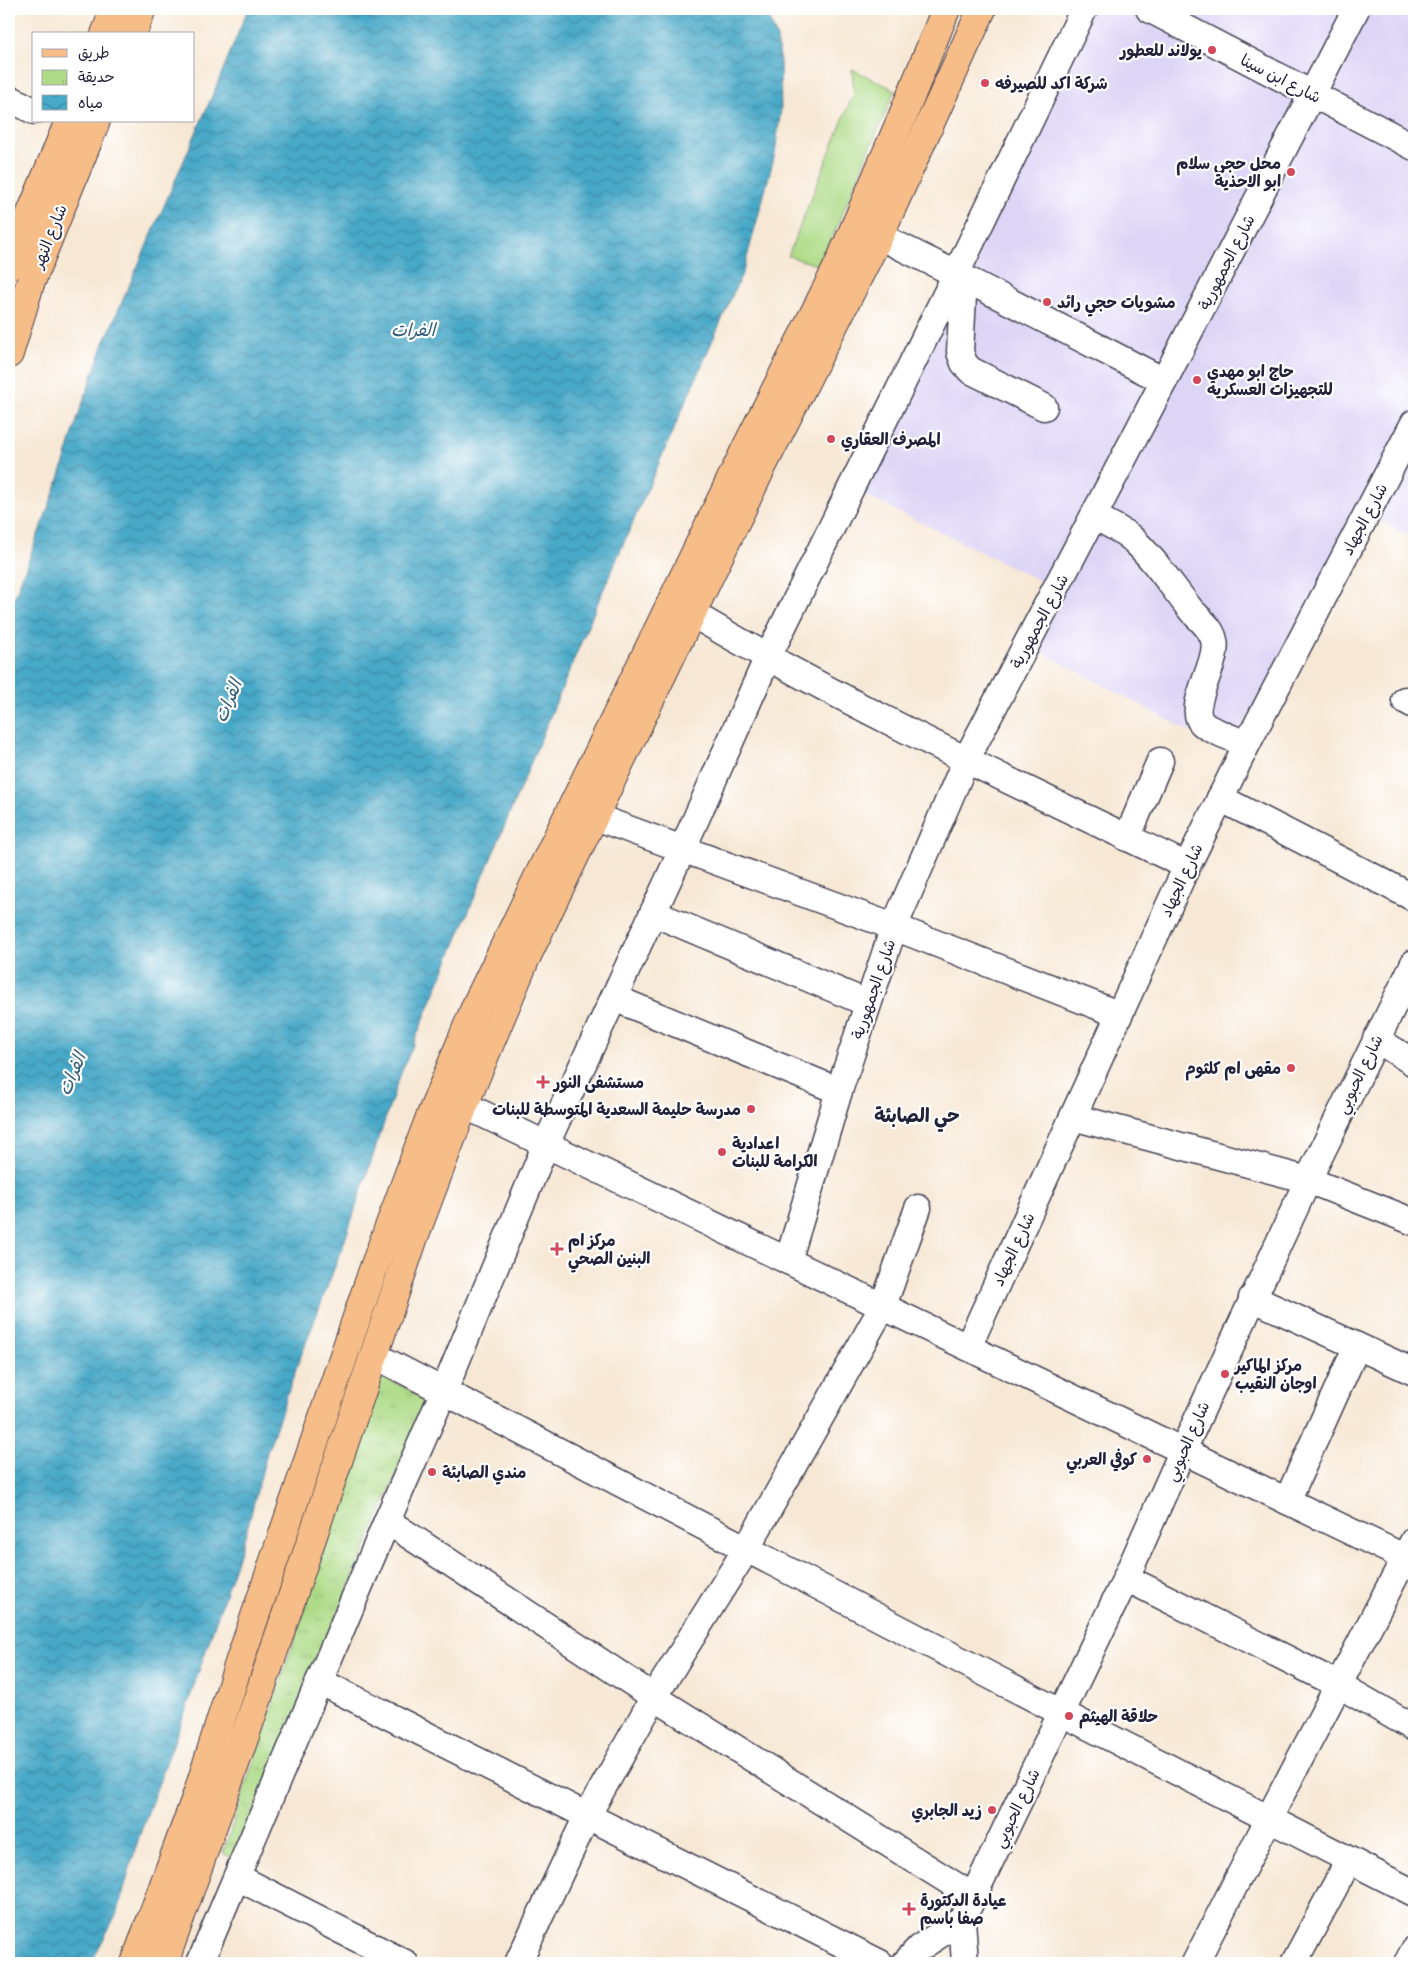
<svg xmlns="http://www.w3.org/2000/svg" width="1423" height="1972" font-family="'Gochi Hand','Playpen Sans Arabic',sans-serif">
<defs>
<pattern id="park-tufts" width="24" height="20" patternUnits="userSpaceOnUse" patternTransform="scale(1.25)"><rect width="24" height="20" fill="#aedb87"/><path d="M3 7l-1-3M5 7V3M7 7l1-3M15 17l-1-3M17 17v-4M19 17l1-3" fill="none" stroke="#95bc75"/></pattern>
<pattern id="water-waves" width="16" height="10" patternUnits="userSpaceOnUse" patternTransform="scale(1.25)"><rect width="16" height="10" fill="#47a8c7"/><path d="M0 5q4-4 8 0t8 0" fill="none" stroke="#3b88a3"/></pattern>
</defs>
<rect width="100%" height="100%" fill="#fff"/>
<filter id="ink" filterUnits="userSpaceOnUse"><feTurbulence type="fractalNoise" baseFrequency=".02" numOctaves="2"/><feDisplacementMap in="SourceGraphic" scale="10" xChannelSelector="R" yChannelSelector="G"/><feConvolveMatrix kernelMatrix="1 2 1 2 8 2 1 2 1" color-interpolation-filters="sRGB"/></filter>
<filter id="wash" filterUnits="userSpaceOnUse"><feTurbulence type="fractalNoise" baseFrequency=".0096" numOctaves="4" result="noise"/><feDisplacementMap in="SourceGraphic" scale="20" xChannelSelector="R" yChannelSelector="G"/><feGaussianBlur stdDeviation="1.12" result="paint"/><feColorMatrix in="noise" values="0 0 0 0 0 0 0 0 0 0 0 0 0 0 0 0 0 1.4 0 .05"/><feComposite in="paint" operator="in"/></filter>
<g filter="url(#wash)">
<rect width="100%" height="100%" fill="#f7e8d5"/>
<path fill="#ddd5f6" d="M1089 9H1414V539L1374 518 1226 751 1023 642 1051 586 843 485Z"/>
<path fill="#aedb87" stroke="#687e61" d="M852 69 895 90 820 266 788 256 854 92Z"/>
<path fill="url(#park-tufts)" stroke="#687e61" d="M382 1376 428 1400 234 1859 223 1853Z"/>
<path fill="url(#water-waves)" stroke="#346581" d="M248 9H765L777 38 780 62 781 109 775 154 744 269 598 602 398 1081 344 1243 298 1364 267 1453 246 1533 185 1712 139 1837 118 1911 91 1963H9V612L60 476 80 410 104 343 215 89Z"/>
</g>
<g filter="url(#ink)">
<g fill="none" stroke-linecap="round" stroke-linejoin="round">
<g stroke="#424052" stroke-width="29">
<g id="minor">
<path d="M1149 9 1414 147"/>
<path d="M9 98 34 111"/>
<path d="M879 236 956 274 1164 381"/>
<path d="M964 278 960 352 964 363 970 370 1044 407"/>
<path d="M1094 516C1106 523 1120 529 1130 537 1154 558 1171 585 1191 610 1199 619 1211 627 1214 640 1220 662 1186 706 1202 723 1207 729 1237 740 1247 744"/>
<path d="M691 613C851 708 1020 786 1187 866"/>
<path d="M1405 700 1414 705"/>
<path d="M1220 798 1414 898"/>
<path d="M593 816 894 927 1118 1014"/>
<path d="M1127 838 1160 761"/>
<path d="M653 913 867 1003"/>
<path d="M614 998 839 1091"/>
<path d="M1376 1039 1414 1063"/>
<path d="M464 1105 1414 1562"/>
<path d="M1073 1117 1308 1180 1414 1222"/>
<path d="M788 1261 839 1091 894 927 966 760 1164 381 1356 9"/>
<path d="M1252 1298 1414 1372"/>
<path d="M968 1347 1187 866 1247 744 1414 423"/>
<path d="M374 1355 1062 1713 1414 1893"/>
<path d="M1287 1501 1357 1346"/>
<path d="M387 1521 654 1697 974 1897"/>
<path d="M1126 1578 1339 1685 1414 1728"/>
<path d="M319 1681 880 1963"/>
<path d="M237 1877 405 1963"/>
<path d="M962 1920 965 1963"/>
<path d="M200 1963 387 1521 444 1391 546 1144 683 848 767 659 956 274 1084 9"/>
<path d="M518 1963 587 1816 654 1697 747 1548 883 1306 918 1208"/>
<path d="M905 1963 919 1948 962 1920 1126 1578 1183 1450 1308 1180 1414 963"/>
<path d="M1195 1963 1269 1818 1414 1540"/>
<path d="M1294 1963 1349 1860"/>
<path d="M1407 1963 1414 1950"/>
</g>
</g>
<g stroke="#424052" stroke-width="30">
<g id="major">
<path d="M105 34 115 9"/>
<path d="M132 34 142 9"/>
<path d="M9 266 69 121"/>
<path d="M9 354 30 284 96 121"/>
<path d="M135 1963 198 1792 237 1669 373 1270 427 1125 477 1003 749 442 838 266 903 115 946 9"/>
<path d="M164 1963 246 1733 413 1240 464 1105 525 960 762 467 879 236 982 9"/>
</g>
</g>
<use href="#minor" stroke="#fff" stroke-width="26"/>
<use href="#major" stroke="#f7bd88" stroke-width="28"/>
</g>
</g>
<g fill="#d1495b" stroke="#fff" stroke-width="2">
<circle cx="1212" cy="50" r="5"/>
<circle cx="985" cy="83" r="5"/>
<circle cx="1291" cy="172" r="5"/>
<circle cx="1047" cy="302" r="5"/>
<circle cx="1197" cy="380" r="5"/>
<circle cx="831" cy="439" r="5"/>
<circle cx="1291" cy="1068" r="5"/>
<path d="M540.5 1074.5h5v5h5v5h-5v5h-5v-5h-5v-5h5z"/>
<circle cx="751" cy="1109" r="5"/>
<circle cx="722" cy="1152" r="5"/>
<path d="M554.5 1241.5h5v5h5v5h-5v5h-5v-5h-5v-5h5z"/>
<circle cx="1225" cy="1374" r="5"/>
<circle cx="1147" cy="1459" r="5"/>
<circle cx="432" cy="1472" r="5"/>
<circle cx="1069" cy="1716" r="5"/>
<circle cx="992" cy="1810" r="5"/>
<path d="M906.5 1901.5h5v5h5v5h-5v5h-5v-5h-5v-5h5z"/>
</g>
<g text-anchor="middle" stroke-width="4.5" stroke-linejoin="round" paint-order="stroke">
<g font-size="16" font-weight="bold" fill="#22223b" stroke="#fff" text-anchor="start">
<text x="1202" y="56" text-anchor="end">يولاند للعطور</text>
<text x="995" y="89">شركة اكد للصيرفه</text>
<text x="1281" y="169" text-anchor="end">محل حجي سلام<tspan x="1281" dy="18">ابو الاحذية</tspan></text>
<text x="1057" y="308">مشويات حجي رائد</text>
<text x="1207" y="377">حاج ابو مهدي<tspan x="1207" dy="18">للتجهيزات العسكريه</tspan></text>
<text x="841" y="445">المصرف العقاري</text>
<text x="1281" y="1074" text-anchor="end">مقهى ام كلثوم</text>
<text x="554" y="1088">مستشفى النور</text>
<text x="741" y="1115" text-anchor="end">مدرسة حليمة السعدية المتوسطة للبنات</text>
<text x="732" y="1149">اعدادية<tspan x="732" dy="18">الكرامة للبنات</tspan></text>
<text x="568" y="1246">مركز ام<tspan x="568" dy="18">البنين الصحي</tspan></text>
<text x="1235" y="1371">مركز الماكير<tspan x="1235" dy="18">اوجان النقيب</tspan></text>
<text x="1137" y="1465" text-anchor="end">كوفي العربي</text>
<text x="442" y="1478">مندي الصابئة</text>
<text x="1079" y="1722">حلاقة الهيثم</text>
<text x="982" y="1816" text-anchor="end">زيد الجابري</text>
<text x="920" y="1906">عيادة الدكتورة<tspan x="920" dy="18">صفا باسم</tspan></text>
</g>
<g font-size="16" fill="#22223b" stroke="#fff">
<text transform="translate(1281 78) rotate(27)" y="6">شارع ابن سينا</text>
<text transform="translate(49 236) rotate(-68)" y="6">شارع النهر</text>
<text transform="translate(1226 262) rotate(-63)" y="6">شارع الجمهورية</text>
<text transform="translate(1364 519) rotate(-62)" y="6">شارع الجهاد</text>
<text transform="translate(1039 621) rotate(-62)" y="6">شارع الجمهورية</text>
<text transform="translate(1181 880) rotate(-65)" y="6">شارع الجهاد</text>
<text transform="translate(873 989) rotate(-71)" y="6">شارع الجمهورية</text>
<text transform="translate(1359 1074) rotate(-64)" y="6">شارع الحبوبي</text>
<text transform="translate(1013 1249) rotate(-65)" y="6">شارع الجهاد</text>
<text transform="translate(1187 1441) rotate(-66)" y="6">شارع الحبوبي</text>
<text transform="translate(1016 1808) rotate(-64)" y="6">شارع الحبوبي</text>
</g>
<g font-size="18" font-style="italic" fill="#335e7a" stroke="#fff">
<text x="413" y="336">الفرات</text>
<text transform="translate(228 701) rotate(-67)" y="6">الفرات</text>
<text transform="translate(72 1074) rotate(-67)" y="6">الفرات</text>
</g>
<g font-size="19" font-weight="bold" fill="#22223b" stroke="#fff">
<text x="917" y="1122">حي الصابئة</text>
</g>
</g>
<rect width="1423" height="1972" fill="none" stroke="#fff" stroke-width="30"/>
<rect x="32" y="32" width="162" height="90" fill="#ffffff" stroke="#a7a7b1"/>
<rect x="42" y="49" width="25" height="8" fill="#f7bd88" stroke="#a7a7b1"/>
<text x="78" y="58" font-size="15" fill="#22223b">طريق</text>
<rect x="42" y="70" width="25" height="15" fill="url(#park-tufts)" stroke="#a7a7b1"/>
<text x="78" y="82" font-size="15" fill="#22223b">حديقة</text>
<rect x="42" y="95" width="25" height="15" fill="url(#water-waves)" stroke="#a7a7b1"/>
<text x="78" y="108" font-size="15" fill="#22223b">مياه</text>
</svg>
